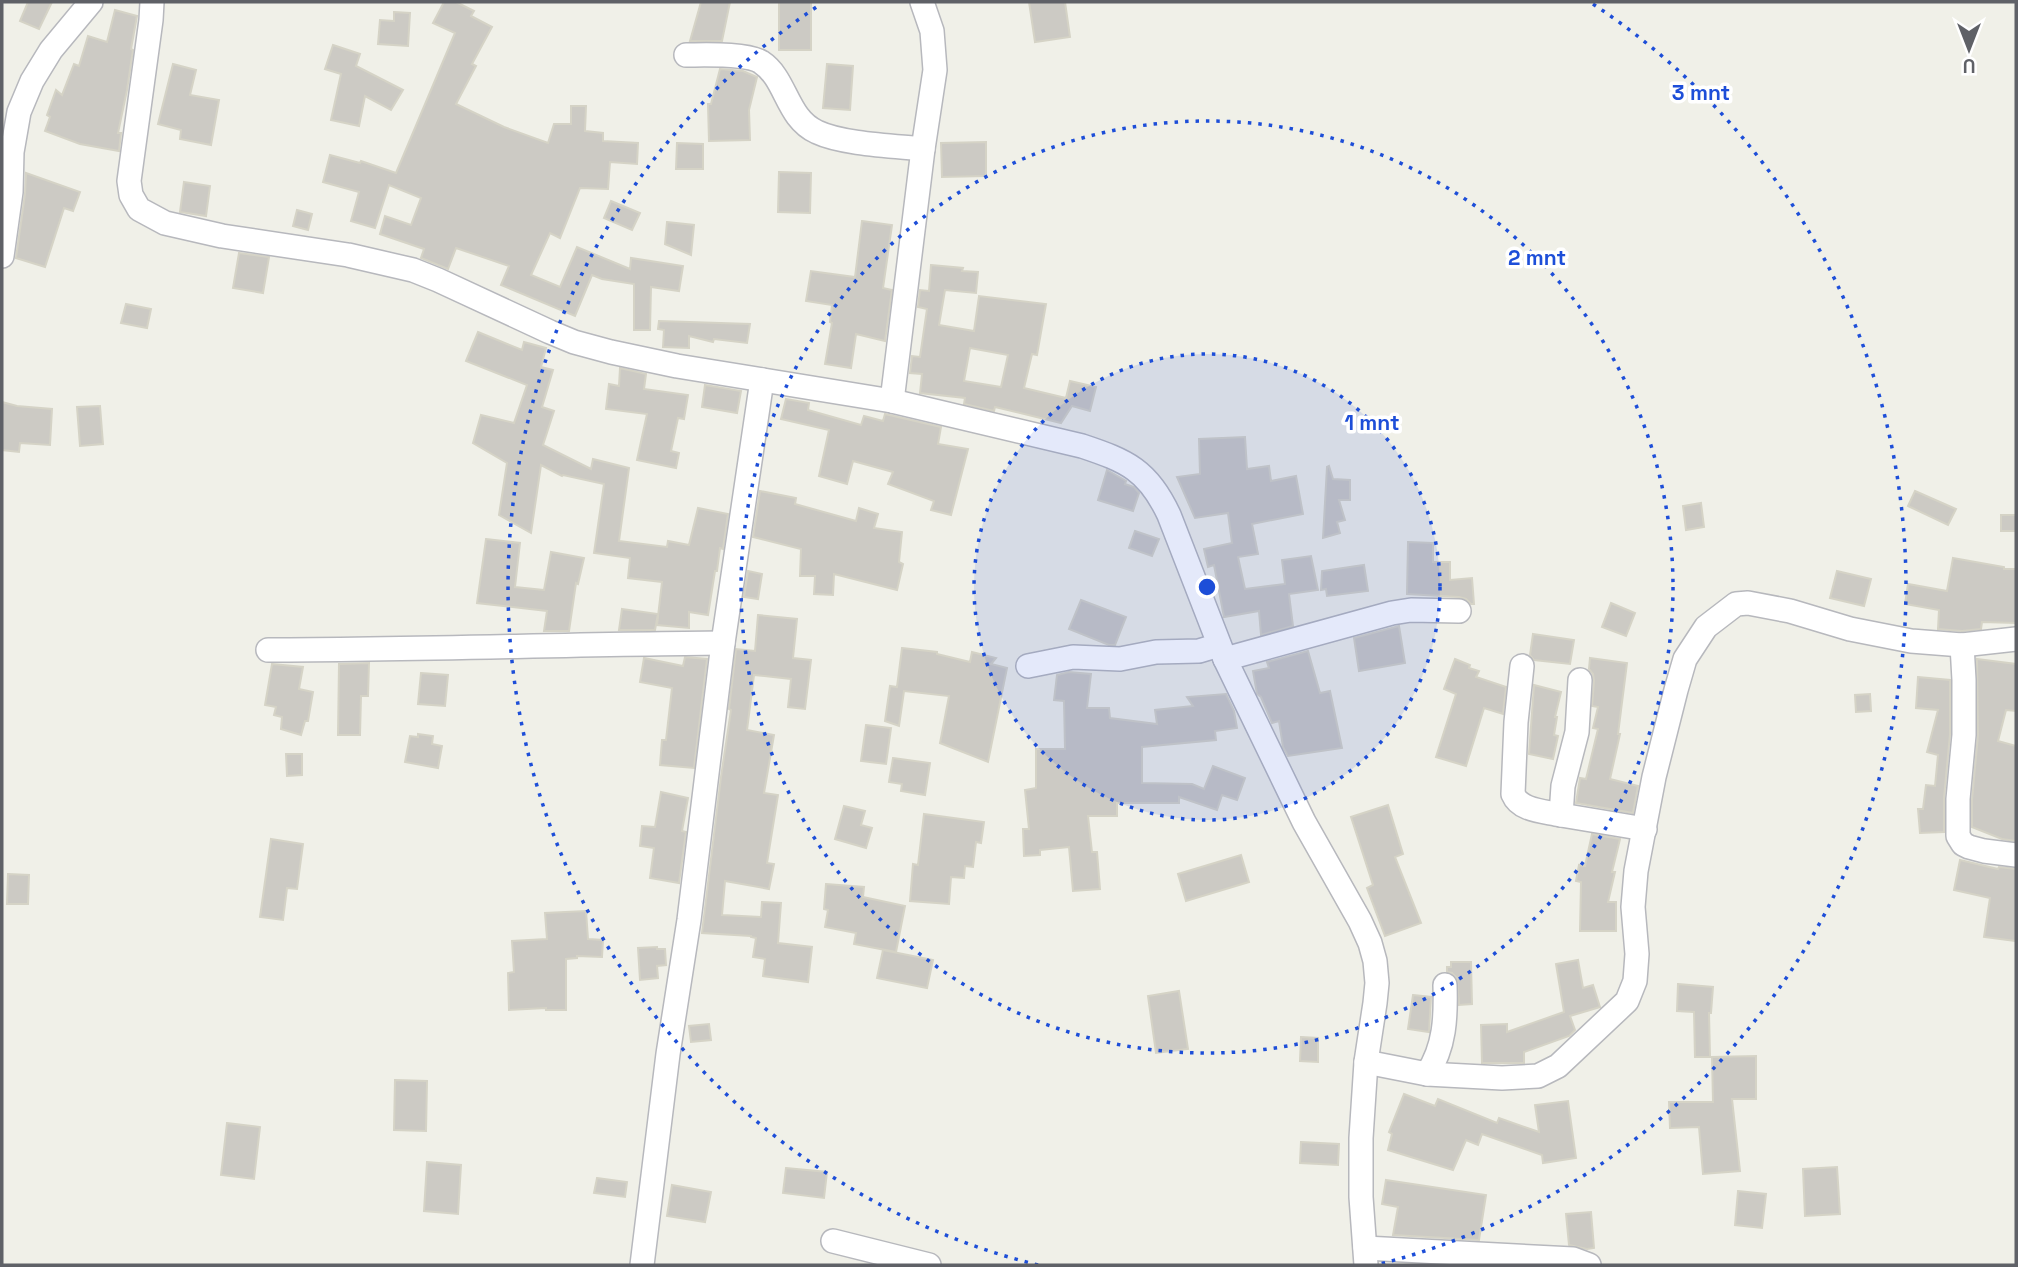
<svg xmlns="http://www.w3.org/2000/svg" width="2018" height="1267" font-family="'Space Grotesk',sans-serif">
<rect width="100%" height="100%" fill="#f0f0e8"/>
<g fill="#cccac4" stroke="#d5d3c6" stroke-width="2" fill-rule="evenodd">
<path d="M28 2H52L39 29 20 21Z"/>
<path d="M444 2H456L474 11 471 16 492 27 472 64 476 66 456 104 504 127 548 143 554 124H571V106H586L585 131 603 133V141L638 143 637 164 610 162 608 189 580 188 560 238 550 233 531 275 560 287 577 247 630 269 631 258 683 266 679 291 651 287 650 330H634V284L602 279 592 275 575 316 501 285 509 266 456 248 448 269 421 258 424 249 380 234 385 216 411 225 421 198 389 185 375 228 351 221 359 192 323 182 330 155 360 163 361 161 396 173 455 33 433 23Z"/>
<path d="M701 2H730L722 41H690Z"/>
<rect x="779" y="2" width="32" height="48"/>
<path d="M1029 2H1065L1070 37 1035 42Z"/>
<path d="M115 10 137 16 131 49 133 50 127 90 118 133H121L119 151 80 144 45 131 50 117 47 115 56 90 62 95 74 64 79 66 88 36 107 42Z"/>
<path d="M394 12 410 13 408 46 378 44 380 20 394 21Z"/>
<path d="M333 45 360 54 356 66 403 90 391 110 365 96 359 126 331 120 341 74 325 69Z"/>
<path d="M173 64 196 70 190 95 219 100 211 145 180 139 181 130 158 124Z"/>
<path d="M827 64 853 66 850 110 823 108Z"/>
<path d="M720 69 743 71 757 77 749 110 750 140 709 141 708 104H711Z"/>
<path d="M986 142V176L942 177 941 143Z"/>
<path d="M677 143 703 144V169H676Z"/>
<path d="M779 172 811 173 810 213 778 212Z"/>
<path d="M26 173 80 192 73 211 64 208 45 267 16 258 25 194Z"/>
<path d="M184 182 210 186 206 216 180 212Z"/>
<path d="M611 201 640 213 632 230 604 218Z"/>
<path d="M297 210 312 214 308 230 293 226Z"/>
<path d="M862 221 892 225 883 288 892 290 885 341 856 334 851 368 825 364 832 323 830 322 832 305 806 301 811 271 855 277Z"/>
<path d="M667 222 694 225 691 255 665 244Z"/>
<path d="M239 253 269 257 263 293 233 288Z"/>
<path d="M931 265 963 268 962 271 978 272 976 293 945 290 939 325 974 331 979 296 1046 304 1037 355 1032 354 1024 388 1066 398 1070 381 1096 387 1090 411 1072 406 1061 423 995 407 994 411 964 404 965 398 920 393 922 374 910 373 912 356 920 357 927 309 918 307 920 290 929 291ZM970 348 1008 355 1001 387 964 381Z"/>
<path d="M126 304 151 309 147 328 121 323Z"/>
<path d="M659 321 750 324 747 343 714 339 713 342 689 336V348L663 347 664 330 658 329Z"/>
<path d="M478 332 522 350 524 342 546 348 541 367 553 370 542 407 554 411 543 445 591 469 593 459 629 468 619 541 667 547 668 541 689 545 698 508 728 514 723 549 720 548 717 571H715L708 615 689 612V628L657 625 662 582 628 578 630 558 594 553 604 484 563 475 562 476 541 465 531 533 499 515 507 463 473 443 481 415 514 423 527 385 466 361Z"/>
<path d="M620 368 646 374 644 389 688 395 684 419 678 418 671 451 679 453 676 468 637 460 647 414 606 409 609 384 619 386Z"/>
<path d="M705 385 741 391 737 413 702 407Z"/>
<path d="M786 399 809 403 808 410 861 425 864 416 883 421 885 414 941 427 938 444 968 449 951 515 931 510 934 501 888 484 893 472 853 461 847 484 819 476 829 430 781 419Z"/>
<path d="M2 402 17 406 52 409 50 445 20 443 19 452 2 450Z"/>
<path d="M100 406 103 444 80 446 77 407Z"/>
<path d="M1245 437 1247 469 1269 466 1271 481 1296 476 1303 514 1252 524 1258 554 1238 557 1245 589 1285 584 1282 560 1311 556 1318 590 1289 594 1293 626 1261 635 1259 611 1224 617 1214 565 1208 567 1204 549 1232 543 1228 513 1195 518 1177 477 1200 474 1199 439Z"/>
<path d="M1329 466 1333 479 1350 480V500H1339L1345 520 1337 522 1340 533 1323 538 1327 467Z"/>
<path d="M1107 470 1126 481 1125 484 1134 487 1139 493 1133 511 1098 500Z"/>
<path d="M760 491 796 498 795 504 856 521 859 508 878 514 874 528 902 532 899 562 903 564 897 590 834 574 833 595 814 594 815 576H800L801 549 753 537Z"/>
<path d="M1915 491 1956 509 1948 525 1908 506Z"/>
<path d="M1701 503 1704 527 1686 530 1683 506Z"/>
<rect x="2001" y="515" width="15" height="16"/>
<path d="M1135 531 1159 539 1152 556 1129 548Z"/>
<path d="M486 539 520 543 515 587 544 590 551 552 584 558 578 584 576 583 569 631H544L547 611 477 603Z"/>
<path d="M1408 542 1433 543V562H1450V580L1472 578 1474 604H1471L1466 599 1459 597 1407 594Z"/>
<path d="M1953 558 2004 567V569H2016V623L1982 622 1981 629 1962 631 1938 629 1939 610 1905 604 1908 584 1947 591Z"/>
<path d="M1364 565 1368 591 1327 596 1326 589 1321 590 1322 571Z"/>
<path d="M748 571 762 574 758 599 744 597Z"/>
<path d="M1837 571 1871 579 1864 606 1830 598Z"/>
<path d="M1081 600 1126 617 1115 645H1109L1069 629Z"/>
<path d="M1611 603 1635 613 1626 636 1602 627Z"/>
<path d="M622 609 658 614 655 630H619Z"/>
<path d="M758 615 797 619 793 658 811 660 805 709 788 707 791 679 754 675 747 730 774 735 764 793 778 795 767 863 774 864 769 889 725 881 722 915 761 917 762 902 781 903 778 943 812 947 808 982 763 976 765 959 753 957 756 938 751 937V936L702 933 721 777 731 710 729 709 736 649 755 651Z"/>
<path d="M1399 626 1405 663 1359 671 1354 638Z"/>
<path d="M1533 634 1574 640 1570 664 1534 660 1530 655Z"/>
<path d="M902 648 937 652V654L970 662 972 652 996 658 991 664 1007 668 988 762 940 743 949 696 904 691 899 726 885 721 890 686 897 687Z"/>
<path d="M1308 651 1320 693 1330 691 1342 748 1288 756 1283 747 1279 721 1272 723 1261 697 1257 694 1253 671 1269 668 1267 662Z"/>
<path d="M685 657 707 659 694 768 660 765 662 740H666L672 688 640 682 644 658 683 666Z"/>
<path d="M1590 658 1627 663 1618 734H1620L1610 779 1638 786 1633 813 1576 803 1580 778 1586 779 1598 729 1593 728 1598 707 1592 706 1594 681 1593 674 1589 669Z"/>
<path d="M1455 659 1470 665 1469 668 1479 671 1476 677 1506 687 1503 714 1484 708 1466 766 1436 757 1456 694 1444 689Z"/>
<path d="M1977 659 2016 664V711L2006 710 1998 741 2016 746V841L2002 839 1972 827V800L1978 735Z"/>
<path d="M369 663 368 696H361L360 735H338L339 664Z"/>
<path d="M272 664 303 667 299 689 313 692 308 721H305L301 735 281 729 282 717 274 715 276 707 265 705Z"/>
<path d="M1069 672 1091 674 1087 708H1109L1110 718 1157 724 1155 710 1193 706 1187 697 1226 694 1234 711 1237 728 1215 731 1216 740 1142 747V783L1192 784 1204 789 1213 766 1245 778 1237 800 1222 795 1217 810 1179 797V803H1117V816H1088L1092 852H1097L1100 889 1073 891 1069 847 1040 850V855L1024 856 1023 829H1029L1025 790 1036 788V749H1065L1064 701 1054 700 1057 675Z"/>
<path d="M421 673 448 675 445 706 418 704Z"/>
<path d="M1918 677 1950 680V734L1944 798V832L1920 833 1918 809H1923L1926 785 1935 786 1938 755 1927 752 1938 710 1916 708Z"/>
<path d="M1534 685 1561 692 1555 717H1557L1554 735 1558 736 1553 759 1529 754Z"/>
<path d="M1870 694 1871 711 1856 712 1855 695Z"/>
<path d="M866 725 891 728 886 764 861 761Z"/>
<path d="M418 734 433 736 432 744 442 746 438 768 405 762 410 736 418 737Z"/>
<path d="M286 754H302V775L287 776Z"/>
<path d="M893 758 930 763 925 795 901 791 902 784 889 782Z"/>
<path d="M661 792 688 798 682 831 686 832 679 883 650 878 654 848 640 846 642 826 655 827Z"/>
<path d="M1388 805 1403 854 1395 857 1421 923 1385 936 1367 888 1373 885 1351 817Z"/>
<path d="M844 806 865 811 861 825 872 828 866 848 835 839Z"/>
<path d="M924 814 984 822 981 843 976 842 973 867 965 866 964 878 951 877 949 904 910 901 913 864 918 865Z"/>
<path d="M1592 834 1620 839 1612 872H1615L1608 902H1616V931H1580L1581 882 1576 881 1579 865 1585 866Z"/>
<path d="M271 839 303 844 297 889 287 888 283 920 260 917Z"/>
<path d="M1241 855 1249 882 1186 901 1178 874Z"/>
<path d="M1960 860 1998 869 1999 867 2016 869V941L1984 937 1990 898 1954 890Z"/>
<path d="M8 874 29 875 28 904H7Z"/>
<path d="M826 884 864 887 863 897 905 906 896 952 854 944 856 933 825 927 828 910 824 909Z"/>
<path d="M586 911 588 939 603 940 602 957 577 956V958L566 959V1010H546V1008L509 1010 508 973 514 972 512 941 547 939 545 913Z"/>
<path d="M657 947V949H665L666 965 657 966 658 978 640 980 638 948Z"/>
<path d="M883 950 933 960 927 988 877 978Z"/>
<path d="M1578 960 1583 988 1593 985 1600 1007 1570 1016 1575 1030 1569 1036 1524 1052V1063H1482L1481 1025 1507 1024V1032L1564 1012 1556 964Z"/>
<path d="M1451 962H1471L1472 1004 1459 1005 1457 978 1452 973 1447 972V967H1451Z"/>
<path d="M1678 984 1713 987 1711 1013H1709L1710 1057H1695L1694 1012 1677 1011Z"/>
<path d="M1179 991 1188 1049 1156 1053 1148 996Z"/>
<path d="M1413 995 1431 997 1429 1032 1408 1029Z"/>
<path d="M709 1024 711 1040 691 1042 689 1026Z"/>
<path d="M1301 1037 1318 1038V1062L1300 1061Z"/>
<path d="M1756 1056V1099H1732L1740 1171 1703 1174 1699 1127 1670 1128 1669 1102H1713L1712 1057Z"/>
<path d="M395 1080 427 1081 426 1131 394 1130Z"/>
<path d="M1404 1094 1435 1106 1438 1099 1497 1123 1499 1118 1539 1132 1535 1105 1568 1101 1576 1158 1543 1163 1542 1155 1482 1134 1478 1145 1466 1140 1453 1170 1388 1150 1392 1134 1389 1132Z"/>
<path d="M227 1123 260 1127 254 1179 221 1175Z"/>
<path d="M1301 1142 1339 1144 1338 1165 1300 1163Z"/>
<path d="M427 1162 461 1165 458 1214 424 1211Z"/>
<path d="M1837 1167 1840 1214 1805 1216 1803 1169Z"/>
<path d="M786 1168 827 1172 824 1198 783 1193Z"/>
<path d="M597 1178 627 1182 625 1197 594 1193Z"/>
<path d="M1386 1180 1486 1195 1479 1240 1393 1235 1398 1207 1382 1204Z"/>
<path d="M672 1185 711 1192 705 1222 667 1216Z"/>
<path d="M1738 1191 1766 1194 1762 1228 1735 1225Z"/>
<path d="M1591 1212 1594 1248 1587 1249 1569 1245 1566 1214Z"/>
</g>
<g fill="none" stroke-linecap="round" stroke-linejoin="round">
<g stroke="#b7b8bd" stroke-width="26">
<g id="street">
<path d="M152 2 151 20 129 181 131 195 139 209 165 223 222 236 348 255 413 270 438 280 550 332 574 342 611 352 677 366 892 401 1082 446C1127 461 1148 470 1169 515L1225 659 1304 822 1360 921 1370 943 1375 961 1377 983 1375 1003 1366 1062 1361 1138V1197L1366 1265"/>
<path d="M686 55C704 55 746 53 761 62 787 79 786 118 817 132 842 144 894 146 923 149"/>
<path d="M2 256 11 192 12 152 19 112 32 81 51 50 91 2"/>
<path d="M892 401 923 149 935 70 932 31 922 2"/>
<path d="M1962 645 1964 680V735L1958 799V836L1963 844 1969 847 1984 851 2016 855"/>
<path d="M268 650C420 650 571 644 723 643"/>
<path d="M1225 659 1392 613 1411 610 1459 611"/>
<path d="M1028 666 1073 657 1120 659 1156 652 1199 651 1219 645"/>
<path d="M1522 666 1516 722 1513 794C1520 811 1544 811 1561 815"/>
<path d="M1580 680 1577 732 1563 786 1561 815 1645 829"/>
<path d="M1366 1062 1427 1074 1502 1078 1538 1076 1558 1066 1627 1001 1635 981 1637 954 1633 907 1636 871 1654 777 1676 690 1685 659 1706 627 1736 604 1748 603 1790 611 1850 629 1911 641 1962 645 2016 639"/>
<path d="M1427 1074C1445 1047 1446 1017 1445 985"/>
<path d="M833 1241 929 1265"/>
<path d="M1365 1248 1573 1259 1589 1265"/>
<path d="M642 1265 668 1054 689 920 723 643 762 380"/>
</g>
</g>
<use href="#street" stroke="#fff" stroke-width="23"/>
</g>
<circle cx="1207" cy="587" r="233" fill="#1d4ed8" fill-opacity=".12"/>
<g fill="none" stroke="#1d4ed8" stroke-width="3.5" stroke-dasharray="3.5 7">
<circle cx="1207" cy="587" r="233"/>
<circle cx="1207" cy="587" r="466"/>
<path d="M1038 1265A699 699 0 0 1 821 4M1593 4A699 699 0 0 1 1376 1265"/>
</g>
<circle cx="1207" cy="587" r="10" fill="#1d4ed8" stroke="#fff" stroke-width="3.5"/>
<g font-size="21" text-anchor="middle" font-weight="bold" fill="#1d4ed8" stroke="#fff" stroke-width="7" stroke-linejoin="round" paint-order="stroke">
<text x="1701" y="100">3 mnt</text>
<text x="1537" y="265">2 mnt</text>
<text x="1372" y="430">1 mnt</text>
</g>
<rect width="2018" height="1267" fill="none" stroke="#5f6167" stroke-width="7"/>
<g transform="translate(1969 49) rotate(180)" stroke="#ffffff" stroke-width="5" paint-order="stroke">
<path d="M0-5L12 26L0 18L-12 26Z" fill="#5f6167"/>
<text y="-10" font-size="19" font-weight="bold" text-anchor="middle" fill="#5f6167">U</text>
</g>
</svg>
